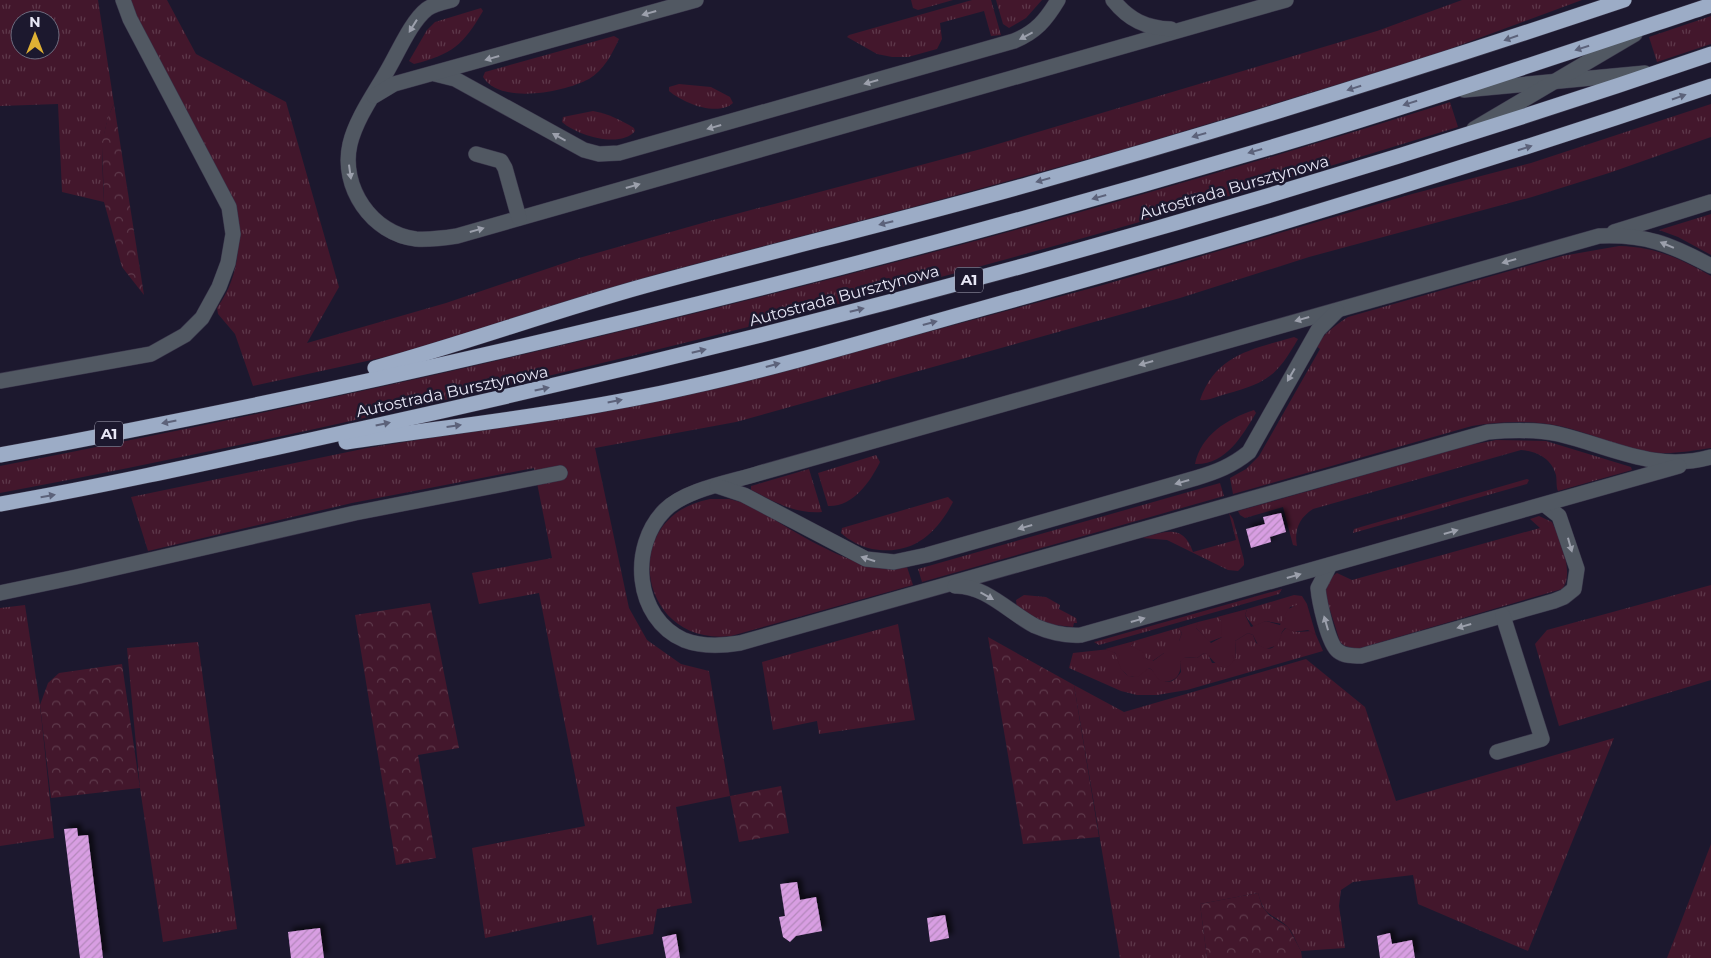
<svg xmlns="http://www.w3.org/2000/svg" width="1711" height="958" font-family="Montserrat,sans-serif">
<defs>
<pattern id="grass-tufts" width="24" height="20" patternUnits="userSpaceOnUse" patternTransform="scale(1.25)"><rect width="24" height="20" fill="#43172c"/><path d="M3 7l-1-3M5 7V3M7 7l1-3M15 17l-1-3M17 17v-4M19 17l1-3" fill="none" stroke="#5e394b"/></pattern>
<pattern id="forest-crowns" width="20" height="18" patternUnits="userSpaceOnUse" patternTransform="scale(1.25)"><rect width="20" height="18" fill="#43172c"/><path d="M2 6a3 3 0 1 1 6 0M12 15a3 3 0 1 1 6 0" fill="none" stroke="#5e394b"/></pattern>
<pattern id="building-hatch" width="6" height="6" patternUnits="userSpaceOnUse" patternTransform="scale(1.25)"><rect width="6" height="6" fill="#d89ee2"/><path d="M-1 1l2-2M0 6l6-6M5 7l2-2" fill="none" stroke="#b488bc"/></pattern>
<filter id="shadow"><feDropShadow dx="4.5" dy="-4.5" stdDeviation="2.5" flood-color="#0009"/></filter>
</defs>
<rect width="100%" height="100%" fill="#1c182e"/>
<g fill="url(#grass-tufts)" fill-rule="evenodd">
<path d="M0 0H98L114 104C98 136 103 168 104 202L62 192 58 104 0 106ZM20 20H50V50H20Z"/>
<path d="M129 0H167L196 54 286 102 339 287 307 343 446 303 579 258 706 222 981 149 1377 31 1462 0H1582L1425 58 1125 149 917 206 661 273 408 352 253 386 235 334 218 314 217 308C234 284 238 262 239 233L135 18Z"/>
<path d="M911 0H953L918 10 913 8Z"/>
<path d="M972 0H991L1001 35 991 36 984 11 940 23 942 39 937 49 908 57H892L877 54 847 37 849 35Z"/>
<path d="M996 0H1042L1026 18 1009 28 1003 24Z"/>
<path d="M481 8 483 11C463 45 453 54 414 64L409 61 427 30 435 22Z"/>
<path d="M1711 16V44L1657 62 1649 37Z"/>
<path d="M614 36 619 39C612 54 604 70 589 79 565 92 500 105 483 77L485 72Z"/>
<path d="M679 84 711 87 730 97 733 103C717 117 683 103 669 91V87Z"/>
<path d="M1450 102 1458 127C979 276 493 399 0 493V466C489 371 974 252 1450 102Z"/>
<path d="M1711 104V137L1609 173 1532 197 1309 257 1180 298 736 422 595 448 629 608 647 640 681 664 709 671 730 796 676 807 692 903 657 909 653 934 597 945 592 915 485 938 472 848 585 826 539 593 479 604 472 573 552 558 534 468 352 503 148 551 131 497 367 448 531 422 775 373 1103 285 1412 194 1531 163Z"/>
<path d="M593 111C609 114 621 120 634 128L635 131C620 149 576 135 562 122L563 117Z"/>
<path d="M1711 214V255L1678 237 1659 230Z"/>
<path d="M1619 246C1656 247 1679 258 1711 276V448C1691 451 1669 455 1649 452 1620 448 1593 434 1564 427 1534 420 1503 421 1472 426L1233 494 1230 478 1246 469 1259 456 1320 349 1316 346C1325 333 1334 326 1348 317L1562 256Z"/>
<path d="M1294 337 1298 339C1276 377 1268 382 1226 394 1218 396 1208 401 1200 400 1216 354 1253 349 1294 337Z"/>
<path d="M1254 410 1256 413C1242 436 1226 465 1195 464 1201 435 1227 419 1254 410Z"/>
<path d="M1496 440 1546 441 1631 467 1632 470 1558 491C1556 487 1557 481 1556 475 1552 459 1537 451 1521 450L1313 509C1299 518 1294 530 1297 546L1293 545 1283 507 1245 518 1240 515 1238 511 1466 446Z"/>
<path d="M876 455 880 462C870 482 853 507 828 506L818 473Z"/>
<path d="M809 469 822 512C794 514 775 502 751 490V486Z"/>
<path d="M1527 479 1529 480 1527 484 1353 533 1354 529Z"/>
<path d="M1220 483 1224 496 922 582 918 569Z"/>
<path d="M948 497 953 502C936 535 911 556 872 549 862 547 848 540 841 533L842 528Z"/>
<path d="M710 499H729L748 504C788 527 862 579 907 567L913 585 731 636C637 647 617 516 710 499Z"/>
<path d="M1229 513 1233 519 1244 560V565L1238 571 1228 570 1167 540 1142 538C1165 532 1183 523 1193 552L1236 540Z"/>
<path d="M1539 516 1552 522C1560 538 1575 574 1562 589L1357 649 1345 646 1340 642 1325 594C1325 584 1329 578 1337 573L1352 580 1540 528 1530 519Z"/>
<path d="M1711 585V680L1559 726 1535 644 1547 630Z"/>
<path d="M1282 589 1279 594 1099 645 1094 642Z"/>
<path d="M1024 595 1046 597 1060 605 1059 609 1076 618 1077 623H1074L1073 627 1047 624 1017 608 1016 600Z"/>
<path d="M1294 595 1302 596 1307 604 1290 607 1282 624 1266 621 1254 627 1245 615 1247 609Z"/>
<path d="M25 605 40 705 54 838 0 846V608Z"/>
<path d="M1218 617C1223 620 1225 632 1222 637L1209 642 1196 628V625L1198 622Z"/>
<path d="M898 624 915 720 819 734 817 721 773 730 762 662Z"/>
<path d="M1178 628 1182 633 1179 641V653H1164L1151 662 1131 646 1134 641Z"/>
<path d="M1286 628 1297 632 1312 631 1316 635 1323 651 1187 690 1157 695H1137L1121 691 1069 668 1073 653 1110 649C1122 655 1117 673 1132 677L1149 668C1159 673 1166 694 1181 672L1180 662 1183 657 1197 658 1204 653 1208 654 1212 663H1231L1236 657 1235 641 1248 633 1253 635 1256 643C1279 658 1274 639 1286 628Z"/>
<path d="M198 642 237 929 163 942 140 788 127 648Z"/>
<path d="M1306 659 1365 707 1396 801 1614 738 1528 951 1418 904 1413 875 1353 882 1341 890 1339 906 1345 948 1301 951C1297 944 1293 933 1288 927 1272 912 1265 919 1258 893L1200 904 1207 958H1120L1074 685 1124 712Z"/>
<path d="M1711 844V958H1667Z"/>
</g>
<g fill="url(#forest-crowns)">
<path d="M114 104 144 295 122 267 104 202 102 142 108 117Z"/>
<path d="M430 603 459 748 418 755 436 858 396 865 355 615Z"/>
<path d="M988 637 1074 685 1099 837 1023 844Z"/>
<path d="M122 664 140 788 51 798 40 705 48 683 59 673Z"/>
<path d="M781 786 789 833 739 842 730 796Z"/>
<path d="M1258 893 1262 906 1269 915 1288 927 1301 951 1302 958H1207L1200 904Z"/>
</g>
<path fill="#43172c" d="M1299 604H1307L1316 635 1308 630 1294 632 1285 628 1282 632 1278 645 1266 649 1258 645 1253 635 1248 633 1235 641 1236 657C1222 682 1213 656 1204 653L1197 658 1185 657 1180 662C1183 674 1173 686 1160 680 1155 677 1154 670 1149 668L1139 676 1129 677 1121 669 1115 653 1105 649 1134 641 1131 646 1142 651 1147 659 1153 661 1164 653H1179V641L1182 633 1178 628 1198 622 1196 628 1211 643 1222 637 1221 620 1217 617 1247 609 1245 615 1251 627 1266 621 1280 625 1288 609Z"/>
<g fill="url(#building-hatch)" filter="url(#shadow)">
<path d="M1281 513 1286 532 1270 537 1271 542 1251 548 1246 529 1265 524 1263 517Z"/>
<path d="M77 828 78 836 88 835 103 958H80L64 829Z"/>
<path d="M797 882 800 900 816 897 822 931 796 936 790 942 783 937 779 917 785 916 780 884Z"/>
<path d="M945 915 949 938 930 942 927 918Z"/>
<path d="M320 928 324 958H291L288 932Z"/>
<path d="M1390 933 1392 944 1412 940 1415 958H1380L1377 936Z"/>
<path d="M676 934 680 958H666L662 937Z"/>
</g>
<g fill="none" stroke-linecap="round" stroke-linejoin="round">
<g stroke="#39354a" stroke-width="16">
<g id="minor">
<path d="M452 0C444 2 434 4 427 9 411 21 397 55 386 73 374 94 356 119 350 144 340 187 372 234 416 239 429 240 444 238 457 236L1286 0"/>
<path d="M1113 0C1129 20 1146 28 1171 29"/>
<path d="M435 74 455 79 584 150 599 154 619 153 1014 41C1036 32 1046 20 1058 0"/>
<path d="M1464 90 1645 73"/>
<path d="M374 96 394 84 696 0"/>
<path d="M1474 129 1635 34"/>
<path d="M476 154 501 161 505 168 519 218"/>
<path d="M1614 232 1711 202"/>
<path d="M1711 266C1670 244 1645 234 1599 236L760 473C732 482 686 489 665 510 629 546 634 618 684 640 702 647 722 646 740 643L1488 432C1512 430 1535 429 1558 434 1610 446 1655 473 1711 457"/>
<path d="M0 381 151 354 185 335 202 318 219 287 228 263 233 234 229 207 130 19 123 0"/>
<path d="M717 486 744 495 866 559 894 562 927 555 1196 478C1216 472 1232 466 1249 452L1318 330 1337 311"/>
<path d="M1330 565 1318 588C1319 600 1328 644 1338 651 1344 656 1353 656 1361 656L1554 601 1564 597 1574 589 1577 569 1559 516 1545 505"/>
<path d="M955 586C985 585 1010 613 1035 626 1051 633 1065 636 1081 635L1679 466"/>
<path d="M0 593 76 577 355 513 560 473"/>
<path d="M1497 752 1542 739 1503 616"/>
</g>
</g>
<g stroke="#39354a" stroke-width="16">
<g id="highway">
<path d="M375 368C465 343 554 311 644 286 772 251 902 220 1030 184 1230 128 1427 66 1624 0"/>
<path d="M346 442C460 425 576 413 689 387 789 365 886 335 984 308 1229 241 1471 167 1711 86"/>
<path d="M0 455C446 373 888 263 1322 132 1452 92 1582 48 1711 5"/>
<path d="M0 504C126 482 250 453 374 426 826 327 1273 204 1711 54"/>
</g>
</g>
<use href="#minor" stroke="#515862" stroke-width="15"/>
<use href="#highway" stroke="#9cacc6" stroke-width="15"/>
</g>
<defs><path id="oneway-solid" d="M-6-.8H1V-3.2L6.5 0L1 3.2V.8H-6Z" transform="scale(1.25)"/></defs>
<g fill="#9ca0ac">
<use href="#oneway-solid" transform="translate(649 13) rotate(164)"/>
<use href="#oneway-solid" transform="translate(413 26) rotate(122)"/>
<use href="#oneway-solid" transform="translate(1026 36) rotate(152)"/>
<use href="#oneway-solid" transform="translate(492 58) rotate(164)"/>
<use href="#oneway-solid" transform="translate(871 82) rotate(164)"/>
<use href="#oneway-solid" transform="translate(714 127) rotate(164)"/>
<use href="#oneway-solid" transform="translate(559 137) rotate(-151)"/>
<use href="#oneway-solid" transform="translate(350 172) rotate(82)"/>
<use href="#oneway-solid" transform="translate(633 186) rotate(-16)"/>
<use href="#oneway-solid" transform="translate(477 230) rotate(-16)"/>
<use href="#oneway-solid" transform="translate(1667 245) rotate(-157)"/>
<use href="#oneway-solid" transform="translate(1509 261) rotate(164)"/>
<use href="#oneway-solid" transform="translate(1302 319) rotate(164)"/>
<use href="#oneway-solid" transform="translate(1146 363) rotate(164)"/>
<use href="#oneway-solid" transform="translate(1291 375) rotate(120)"/>
<use href="#oneway-solid" transform="translate(1182 482) rotate(164)"/>
<use href="#oneway-solid" transform="translate(1025 527) rotate(164)"/>
<use href="#oneway-solid" transform="translate(1451 532) rotate(-16)"/>
<use href="#oneway-solid" transform="translate(1570 545) rotate(74)"/>
<use href="#oneway-solid" transform="translate(868 559) rotate(-162)"/>
<use href="#oneway-solid" transform="translate(1294 576) rotate(-16)"/>
<use href="#oneway-solid" transform="translate(987 596) rotate(29)"/>
<use href="#oneway-solid" transform="translate(1138 620) rotate(-16)"/>
<use href="#oneway-solid" transform="translate(1326 623) rotate(-106)"/>
<use href="#oneway-solid" transform="translate(1464 626) rotate(164)"/>
</g>
<g fill="#5c627a">
<use href="#oneway-solid" transform="translate(1511 38) rotate(161)"/>
<use href="#oneway-solid" transform="translate(1582 48) rotate(162)"/>
<use href="#oneway-solid" transform="translate(1354 88) rotate(163)"/>
<use href="#oneway-solid" transform="translate(1679 97) rotate(-19)"/>
<use href="#oneway-solid" transform="translate(1410 103) rotate(162)"/>
<use href="#oneway-solid" transform="translate(1199 135) rotate(164)"/>
<use href="#oneway-solid" transform="translate(1525 148) rotate(-18)"/>
<use href="#oneway-solid" transform="translate(1255 151) rotate(164)"/>
<use href="#oneway-solid" transform="translate(1043 180) rotate(164)"/>
<use href="#oneway-solid" transform="translate(1099 197) rotate(164)"/>
<use href="#oneway-solid" transform="translate(886 223) rotate(166)"/>
<use href="#oneway-solid" transform="translate(857 310) rotate(-14)"/>
<use href="#oneway-solid" transform="translate(930 323) rotate(-15)"/>
<use href="#oneway-solid" transform="translate(699 351) rotate(-14)"/>
<use href="#oneway-solid" transform="translate(773 365) rotate(-15)"/>
<use href="#oneway-solid" transform="translate(542 389) rotate(-12)"/>
<use href="#oneway-solid" transform="translate(615 401) rotate(-11)"/>
<use href="#oneway-solid" transform="translate(169 422) rotate(169)"/>
<use href="#oneway-solid" transform="translate(383 424) rotate(-12)"/>
<use href="#oneway-solid" transform="translate(454 426) rotate(-8)"/>
<use href="#oneway-solid" transform="translate(48 496) rotate(-10)"/>
</g>
<g text-anchor="middle" stroke-width="5" stroke-linejoin="round" paint-order="stroke">
<g fill="#1c182e" stroke="#aba9ba" stroke-width="1">
<rect x="955" y="267.5" width="28" height="25" rx="4"/>
<rect x="95" y="421.5" width="28" height="25" rx="4"/>
</g>
<g font-size="15" font-weight="bold" fill="#e8e7f6">
<text x="969" y="285">A1</text>
<text x="109" y="439">A1</text>
</g>
<g font-size="16" fill="#e8e7f6" stroke="#1c182e">
<text transform="translate(1234 187) rotate(-16)" y="6">Autostrada Bursztynowa</text>
<text transform="translate(844 295) rotate(-15)" y="6">Autostrada Bursztynowa</text>
<text transform="translate(452 391) rotate(-12)" y="6">Autostrada Bursztynowa</text>
</g>
</g>
<g transform="translate(35 35)"><circle r="24" fill="#1c182e" stroke="#6e6b7e"/>
<path d="M0-4L9 19L0 12L-9 19Z" fill="#dfb034"/>
<text y="-8" font-size="14" font-weight="bold" text-anchor="middle" fill="#e8e7f6">N</text>
</g>
</svg>
